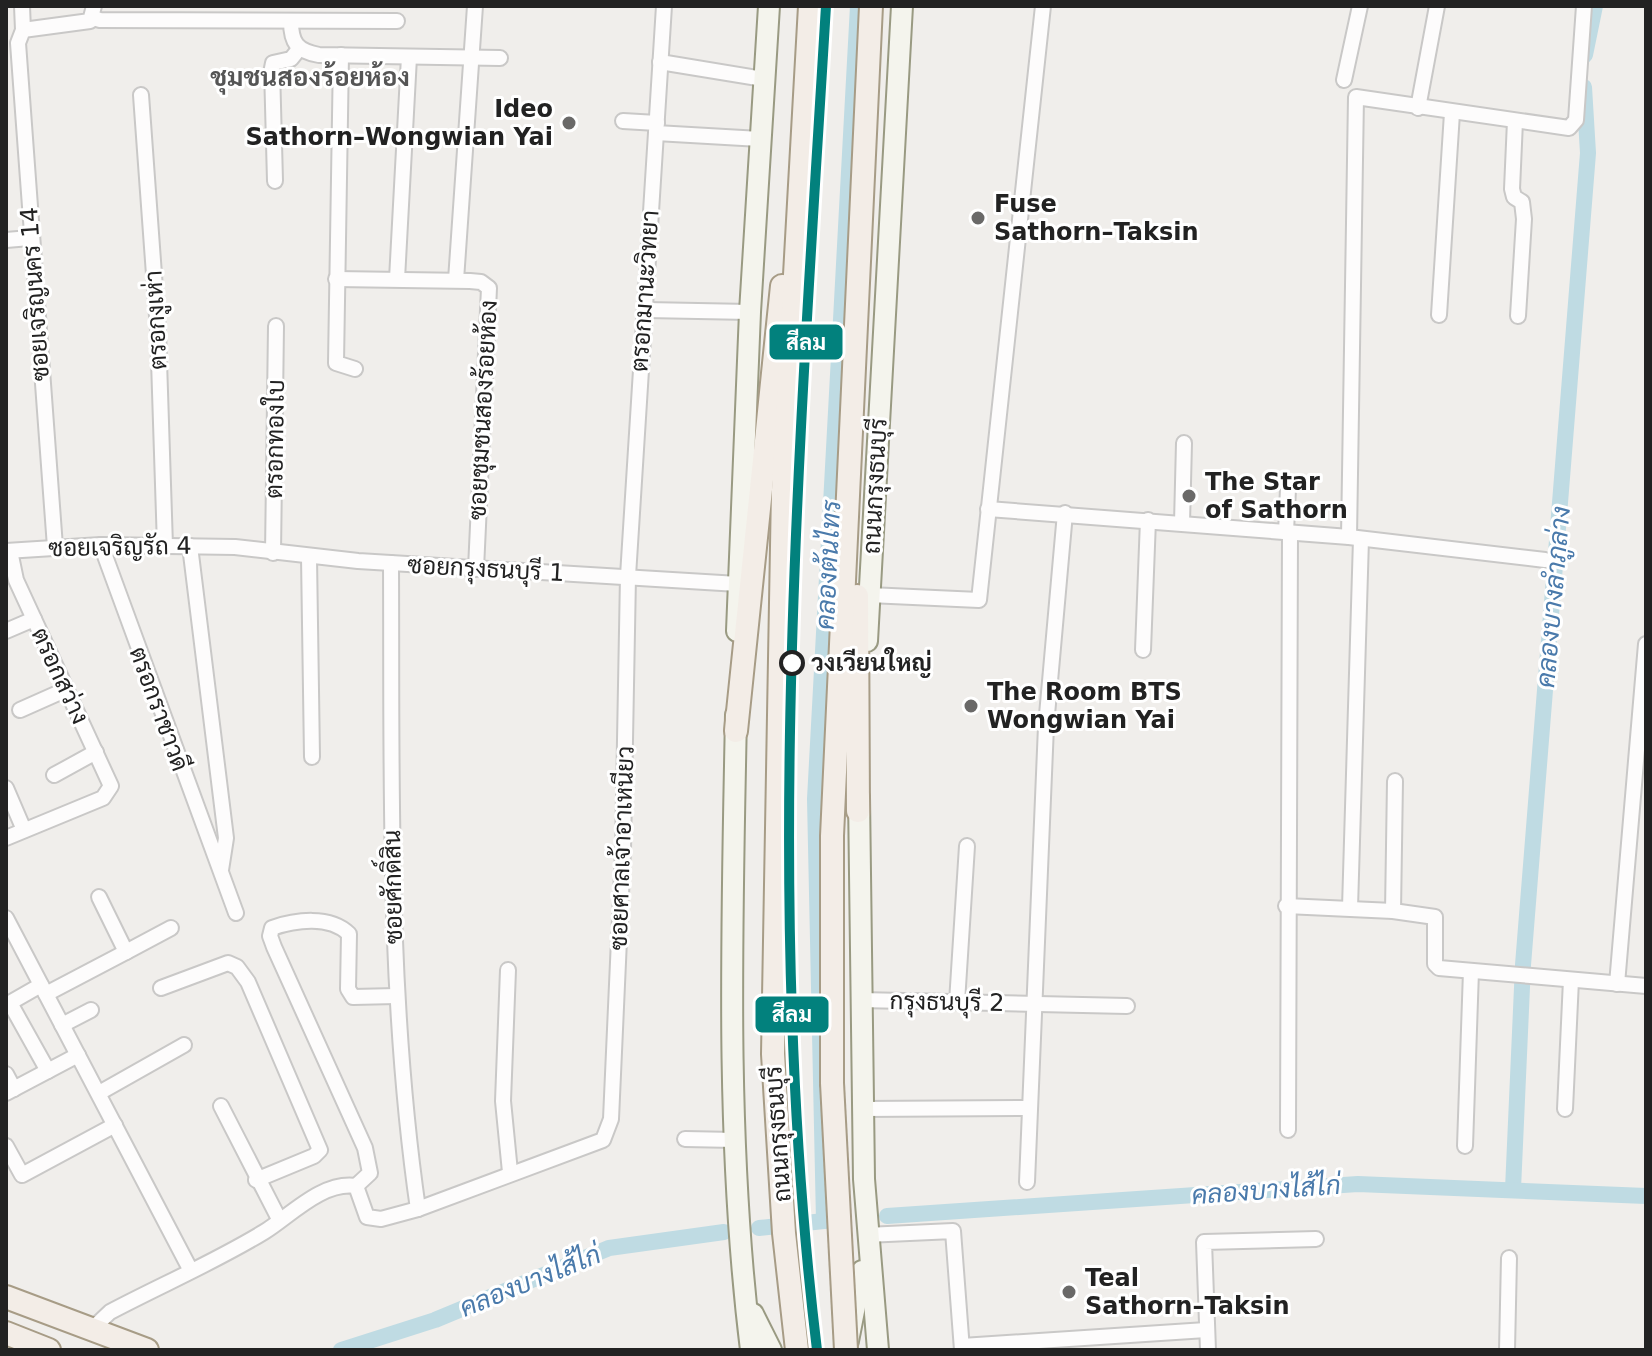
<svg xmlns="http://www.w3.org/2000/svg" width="1652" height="1356" font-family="'DejaVu Sans',Sarabun,sans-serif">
<rect width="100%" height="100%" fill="#f0eeeb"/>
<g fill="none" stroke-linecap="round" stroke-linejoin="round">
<g stroke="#bfdbe3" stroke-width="16">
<path d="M1585 55 1595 6"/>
<path d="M1513 1189 1523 965 1588 153 1584 87"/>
<path d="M887 1216 1358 1184 1646 1196"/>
<path d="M824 1221 815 799 858 6"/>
<path d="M759 1228 833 1220"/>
<path d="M341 1350 435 1320 609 1248 724 1232"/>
</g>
<g stroke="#c9c8c7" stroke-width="18">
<g id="minor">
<path d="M22 6 23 30"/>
<path d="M93 18 100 20 397 21"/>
<path d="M291 21C291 43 297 51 319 55L500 58"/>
<path d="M341 55 336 363 355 369"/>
<path d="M660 62 764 79"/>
<path d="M1344 80 1360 6"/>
<path d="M141 95 158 330 165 546"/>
<path d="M1418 108 1437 6"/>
<path d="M623 121 657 123"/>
<path d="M1515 121 1512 189 1514 197 1522 202 1524 219 1518 316"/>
<path d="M656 133 760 139"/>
<path d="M275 181 272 68 273 63 291 59 299 49"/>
<path d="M6 240 30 238"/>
<path d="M336 279 470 281 481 282 489 288 476 569"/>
<path d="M397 279 409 57"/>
<path d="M456 280 475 6"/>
<path d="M646 310 750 312"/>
<path d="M1439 315 1452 113"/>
<path d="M988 509 1349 537 1545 560"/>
<path d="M1182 523 1184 443"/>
<path d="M1286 532 1288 489"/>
<path d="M1349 537 1356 97 1569 128 1576 120 1584 6"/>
<path d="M101 545 236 913"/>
<path d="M190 546 226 838 221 870"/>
<path d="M55 547 18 43 23 30 90 21 94 6"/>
<path d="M6 551 101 545 235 547 358 561 738 584"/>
<path d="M273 553 276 326"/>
<path d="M309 557 312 757"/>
<path d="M391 563C392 779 387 995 418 1209"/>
<path d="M869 595 979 600 1043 6"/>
<path d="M6 631 34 619"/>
<path d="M1143 650 1148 520"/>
<path d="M20 710 65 690"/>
<path d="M54 775 96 752"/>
<path d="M6 788 24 830"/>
<path d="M6 838 103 798 111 786 16 580 10 551"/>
<path d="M1286 906 1393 911 1435 917V964L1439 968 1646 986"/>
<path d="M1350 908 1361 539"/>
<path d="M1393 911 1395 781"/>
<path d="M6 918 190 1269"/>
<path d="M126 952 171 928"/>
<path d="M508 970 503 1101 510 1172"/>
<path d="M1617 984 1646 644"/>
<path d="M161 988 228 963 237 967 248 982 320 1150 314 1156 256 1180"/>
<path d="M46 994 126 952 99 897"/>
<path d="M860 1000 1127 1006"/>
<path d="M957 1002 967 846"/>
<path d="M10 1003 48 1071"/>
<path d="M6 1005 41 985"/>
<path d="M62 1025 91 1010"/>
<path d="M6 1074 14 1089"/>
<path d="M6 1093 78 1055"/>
<path d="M99 1093 184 1045"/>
<path d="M221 1106 279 1219"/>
<path d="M862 1109 1029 1108"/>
<path d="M1565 1109 1571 980"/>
<path d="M1288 1130 1290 532"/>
<path d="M685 1139 735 1140"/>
<path d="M6 1146 22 1175 115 1125"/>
<path d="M1465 1146 1471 971"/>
<path d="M1027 1182 1046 726 1065 513"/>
<path d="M356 1186 370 1173 365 1148 274 947 270 936 272 928C295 920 330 915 349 934L348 989 353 997 396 996"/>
<path d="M866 1235 953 1231 962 1350"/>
<path d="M92 1329 110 1312C161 1285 215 1262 264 1232 290 1216 322 1181 356 1186L367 1217 381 1219 418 1209 603 1140 611 1119 623 850 628 576 664 6"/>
<path d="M962 1346 1206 1330"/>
<path d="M1208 1350 1204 1242 1316 1239"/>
<path d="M1507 1350 1509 1258"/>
</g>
</g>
<g stroke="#999a82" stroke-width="24">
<g id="secondary">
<path d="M737 631 750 312 769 6"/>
<path d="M867 641 902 6"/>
<path d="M736 715C732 926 725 1140 751 1350"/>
<path d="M859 797 864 1179 878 1350"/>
<path d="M753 1314 771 1350"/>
<path d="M848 1341 862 1271"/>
</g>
</g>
<g stroke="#a79c86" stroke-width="26">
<g id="primary">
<path d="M857 596 858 811"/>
<path d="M736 731 782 286"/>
<path d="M832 1083V836L871 6"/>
<path d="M6 1297 147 1350"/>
<path d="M6 1333 49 1350"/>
<path d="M797 1350 784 1233 773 1054 783 490 810 6"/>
</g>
</g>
<use href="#minor" stroke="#fdfcfc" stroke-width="14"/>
<use href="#secondary" stroke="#f4f4ed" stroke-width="20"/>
<use href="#primary" stroke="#f3ede7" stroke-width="22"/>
<g stroke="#a79c86" stroke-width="26" stroke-linecap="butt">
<path id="primary-bridge" d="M832 1083 846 1350"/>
</g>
<use href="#primary-bridge" stroke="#f3ede7" stroke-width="22"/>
<g stroke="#fff" stroke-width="16">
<path id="metro-1" d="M817 1350C763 905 799 452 826 6"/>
</g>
<use href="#metro-1" stroke="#02817d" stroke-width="10"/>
</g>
<g fill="#6a6968" stroke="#fff" stroke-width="3">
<circle cx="569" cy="123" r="8"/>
<circle cx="978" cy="218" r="8"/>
<circle cx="1189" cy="496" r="8"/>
<circle cx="971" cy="706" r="8"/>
<circle cx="1069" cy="1292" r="8"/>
</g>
<circle fill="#fff" stroke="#222" stroke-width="4" cx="792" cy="663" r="11"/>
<g text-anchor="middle" stroke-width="6" stroke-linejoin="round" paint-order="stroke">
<g font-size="24" font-weight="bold" fill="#222" stroke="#fff" text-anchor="start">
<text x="553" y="117" text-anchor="end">Ideo<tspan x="553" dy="28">Sathorn–Wongwian Yai</tspan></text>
<text x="994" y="212">Fuse<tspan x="994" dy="28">Sathorn–Taksin</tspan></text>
<text x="1205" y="490">The Star<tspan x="1205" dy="28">of Sathorn</tspan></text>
<text x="987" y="700">The Room BTS<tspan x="987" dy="28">Wongwian Yai</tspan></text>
<text x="1085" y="1286">Teal<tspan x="1085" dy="28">Sathorn–Taksin</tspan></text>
</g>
<g font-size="24" fill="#222" stroke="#fff">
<text transform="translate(645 291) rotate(-86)" y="8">ตรอกมานะวิทยา</text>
<text transform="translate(35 294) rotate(-94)" y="8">ซอยเจริญนคร 14</text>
<text transform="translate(156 320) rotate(-93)" y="8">ตรอกงูเห่า</text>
<text transform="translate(483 410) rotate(-87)" y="8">ซอยชุมชนสองร้อยห้อง</text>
<text transform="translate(275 439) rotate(-89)" y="8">ตรอกทองใบ</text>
<text transform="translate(875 486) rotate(-87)" y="8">ถนนกรุงธนบุรี</text>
<text transform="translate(120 547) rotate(-1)" y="8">ซอยเจริญรัถ 4</text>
<text transform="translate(486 569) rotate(3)" y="8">ซอยกรุงธนบุรี 1</text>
<text transform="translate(60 676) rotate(65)" y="8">ตรอกสว่าง</text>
<text transform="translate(159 709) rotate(70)" y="8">ตรอกราชาวดี</text>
<text transform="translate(622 848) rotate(-88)" y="8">ซอยศาลเจ้าอาเหนียว</text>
<text transform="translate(393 887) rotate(-91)" y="8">ซอยศักดิ์สิน</text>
<text transform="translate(947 1002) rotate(1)" y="8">กรุงธนบุรี 2</text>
<text transform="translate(778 1134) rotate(-94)" y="8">ถนนกรุงธนบุรี</text>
</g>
<g font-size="24" font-weight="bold" fill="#222" stroke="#fff" text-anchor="start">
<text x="811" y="671">วงเวียนใหญ่</text>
</g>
<g font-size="26" font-weight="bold" fill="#555" stroke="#fff">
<text x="310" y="86">ชุมชนสองร้อยห้อง</text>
</g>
<g font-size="26" font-style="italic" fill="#4a7aab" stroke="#fff">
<text transform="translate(828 565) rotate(-87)" y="9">คลองต้นไทร</text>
<text transform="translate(1553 597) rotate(-85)" y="9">คลองบางลำภูล่าง</text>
<text transform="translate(1266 1190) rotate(-4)" y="9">คลองบางไส้ไก่</text>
<text transform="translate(530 1281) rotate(-22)" y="9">คลองบางไส้ไก่</text>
</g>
</g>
<g stroke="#fff" stroke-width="3">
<rect x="768" y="323" width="76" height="38" rx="8" fill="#02817d"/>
<rect x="754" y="995" width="76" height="39" rx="8" fill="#02817d"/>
</g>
<g font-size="22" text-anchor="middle" font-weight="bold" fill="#fff">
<text x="806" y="350">สีลม</text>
<text x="792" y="1022">สีลม</text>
</g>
<rect width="1652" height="1356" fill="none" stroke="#222222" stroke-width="16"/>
</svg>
